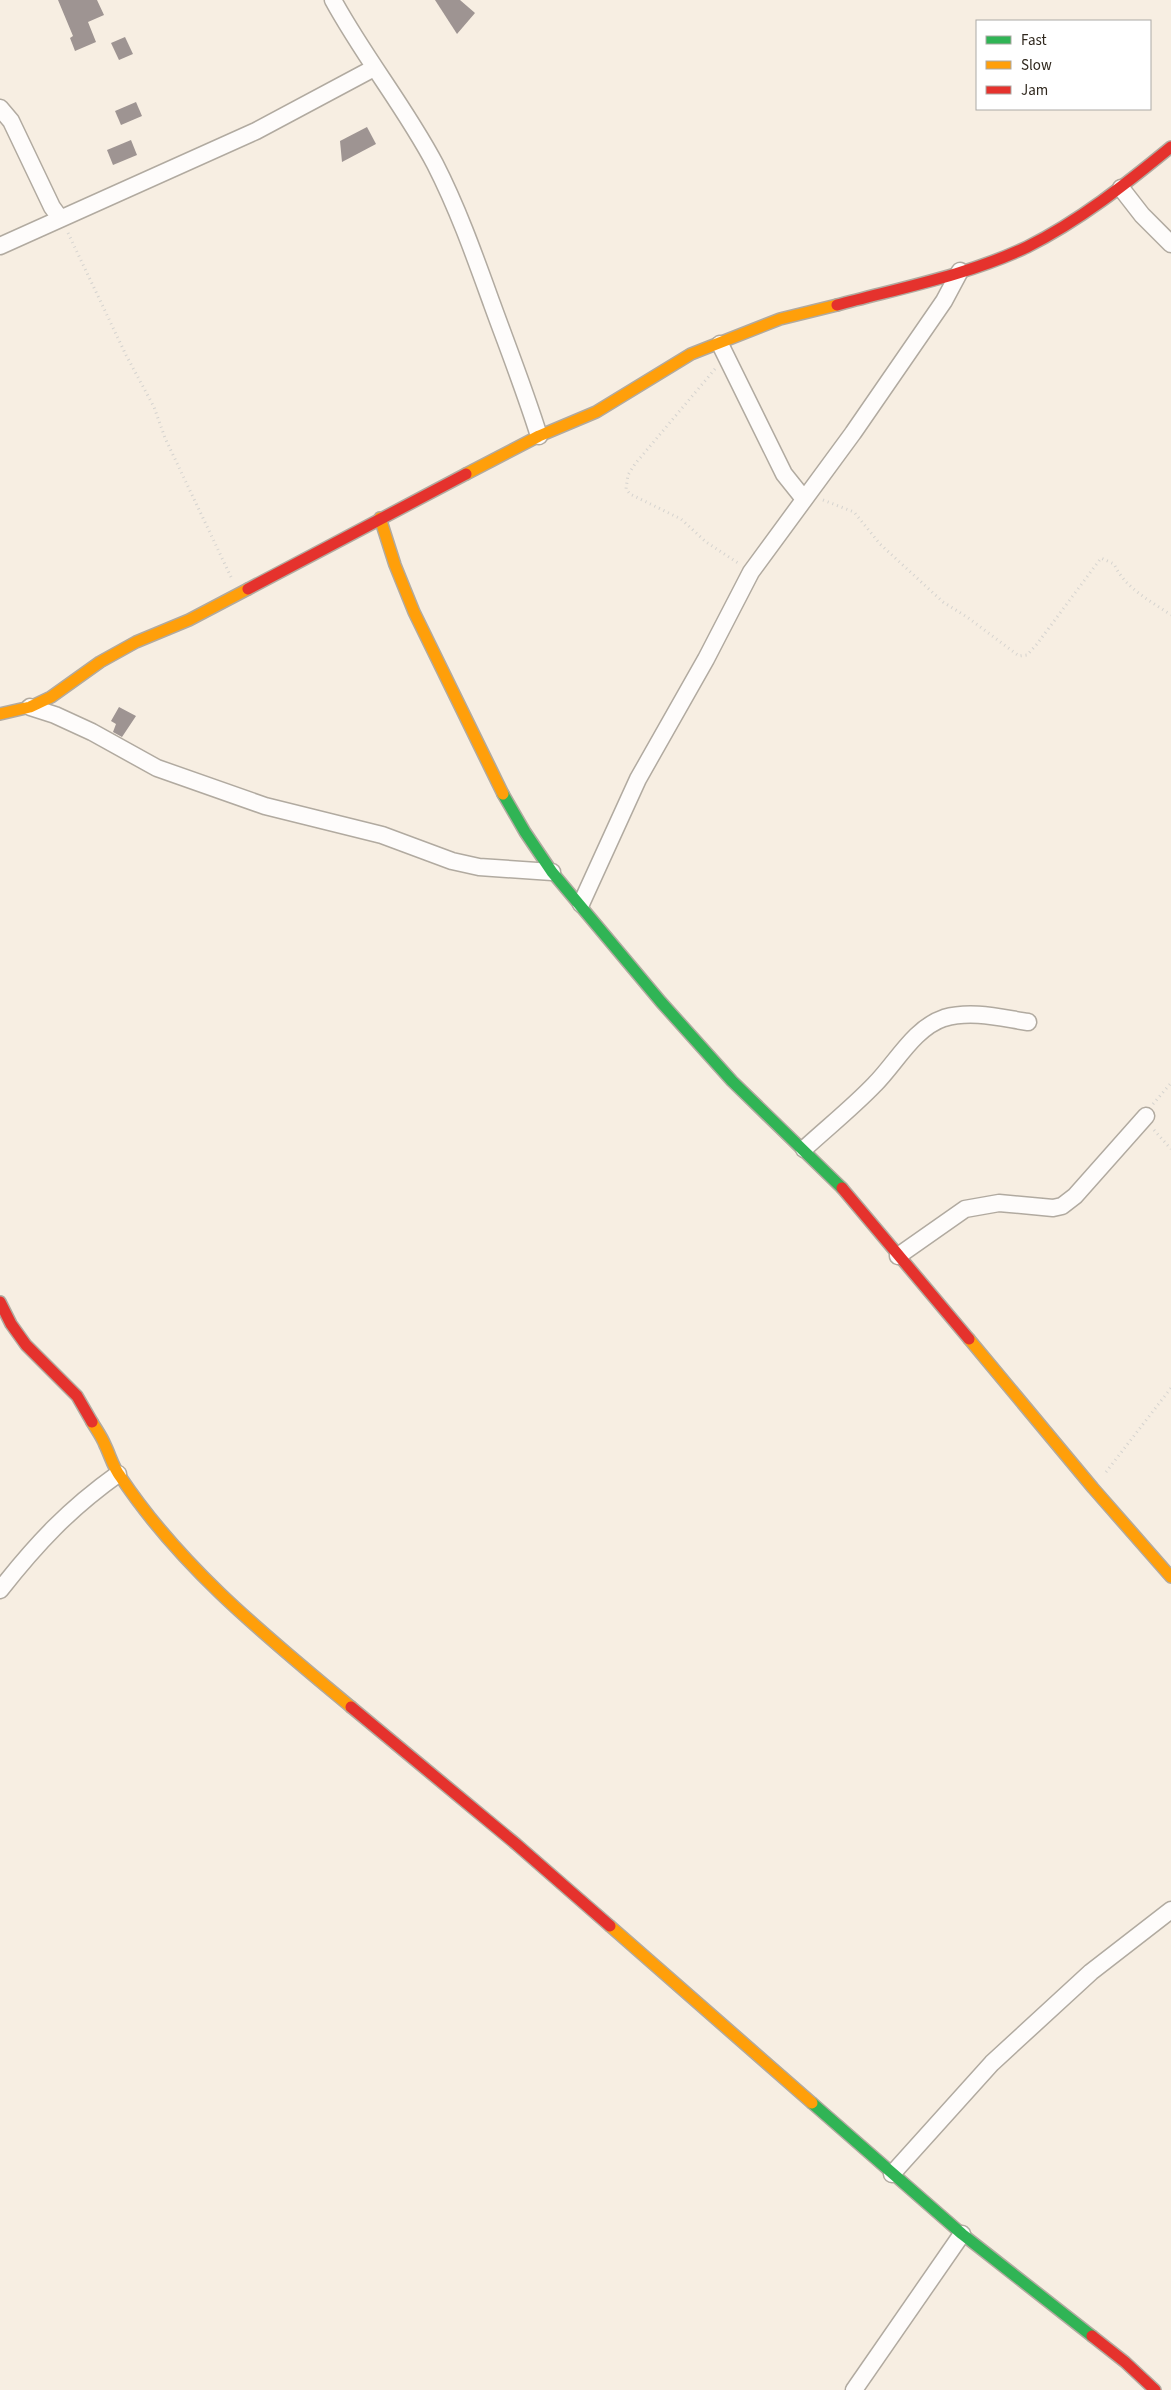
<svg xmlns="http://www.w3.org/2000/svg" width="1171" height="2390" font-family="'Source Sans 3',sans-serif">
<rect width="100%" height="100%" fill="#f7eee2"/>
<g fill="#9e9492">
<path d="M58 0H97L104 15 88 22 96 42 75 51 70 38 73 36Z"/>
<path d="M435 0H460L475 13 457 34Z"/>
<path d="M125 37 133 54 119 60 111 43Z"/>
<path d="M136 102 142 116 121 125 115 111Z"/>
<path d="M367 127 376 144 342 162 340 141Z"/>
<path d="M131 140 137 155 113 165 107 150Z"/>
<path d="M119 707 136 716 122 737 113 732 116 724 111 721Z"/>
</g>
<g fill="none" stroke-linecap="round" stroke-linejoin="round">
<g stroke="#b1aaa0" stroke-width="19">
<g id="street">
<path d="M333 0C364 57 405 107 435 164 458 209 475 257 492 304 508 348 525 391 539 436"/>
<path d="M0 108 11 121 52 207 60 218"/>
<path d="M1121 188 1142 215 1171 244"/>
<path d="M0 246 256 131 374 68"/>
<path d="M720 344 784 474 804 499"/>
<path d="M30 707 55 715 92 732 157 768 265 806 382 835 452 861 479 867 552 872"/>
<path d="M581 904 638 779 706 659 751 572 853 433 944 301 960 271"/>
<path d="M804 1149C828 1127 853 1107 875 1084 896 1063 914 1028 944 1018 972 1010 1001 1018 1028 1022"/>
<path d="M898 1256 965 1209 999 1203 1053 1208 1062 1206 1075 1196 1146 1116"/>
<path d="M0 1590C37 1543 69 1509 118 1474"/>
<path d="M892 2174 992 2063 1091 1972 1171 1910"/>
<path d="M854 2390 962 2234"/>
</g>
</g>
<g stroke="#b1aaa0" stroke-width="14">
<g id="fast">
<path d="M503 794 525 832 552 872 661 1002 732 1081 842 1188"/>
<path d="M812 2103 962 2234 1092 2336"/>
</g>
</g>
<g stroke="#b1aaa0" stroke-width="14">
<g id="slow">
<path d="M466 474 539 436 596 412 691 354 780 319 837 305"/>
<path d="M380 518 395 565 414 612 503 794"/>
<path d="M0 714 30 707 51 697 100 662 136 642 189 620 248 589"/>
<path d="M969 1339 1093 1488 1171 1577"/>
<path d="M92 1422C96 1429 102 1437 105 1445 110 1455 113 1467 120 1476 181 1568 267 1637 351 1707"/>
<path d="M610 1926 812 2103"/>
</g>
</g>
<g stroke="#b1aaa0" stroke-width="14">
<g id="jam">
<path d="M837 305C900 288 968 275 1027 247 1079 221 1126 184 1171 147"/>
<path d="M248 589 466 474"/>
<path d="M842 1188 969 1339"/>
<path d="M0 1302 11 1324 26 1345 77 1396 92 1422"/>
<path d="M351 1707 516 1844 610 1926"/>
<path d="M1092 2336 1125 2362 1155 2390"/>
</g>
</g>
<g stroke="#d5d3cf" stroke-width="3" stroke-dasharray="1 4" stroke-linecap="butt">
<path d="M68 233 126 355 154 407 165 438 231 577"/>
<path d="M715 369 635 464 628 475 626 489 630 494 681 519 706 542 738 563"/>
<path d="M823 500 854 512 880 544 943 602 967 617 1019 656 1027 655 1037 644 1101 558 1114 564C1125 588 1149 600 1171 615"/>
<path d="M1153 1104 1171 1083"/>
<path d="M1154 1130 1171 1149"/>
<path d="M1106 1472 1171 1388"/>
</g>
<use href="#street" stroke="#fefcfb" stroke-width="16"/>
<use href="#fast" stroke="#30b455" stroke-width="11"/>
<use href="#slow" stroke="#ff9f0a" stroke-width="11"/>
<use href="#jam" stroke="#e5322d" stroke-width="11"/>
</g>
<rect x="976" y="20" width="175" height="90" fill="#ffffff" stroke="#aca9a5"/>
<rect x="986" y="36" width="25" height="8" fill="#30b455" stroke="#aca9a5"/>
<text x="1021" y="45" font-size="15" fill="#2f271d">Fast</text>
<rect x="986" y="61" width="25" height="8" fill="#ff9f0a" stroke="#aca9a5"/>
<text x="1021" y="70" font-size="15" fill="#2f271d">Slow</text>
<rect x="986" y="86" width="25" height="8" fill="#e5322d" stroke="#aca9a5"/>
<text x="1021" y="95" font-size="15" fill="#2f271d">Jam</text>
</svg>
